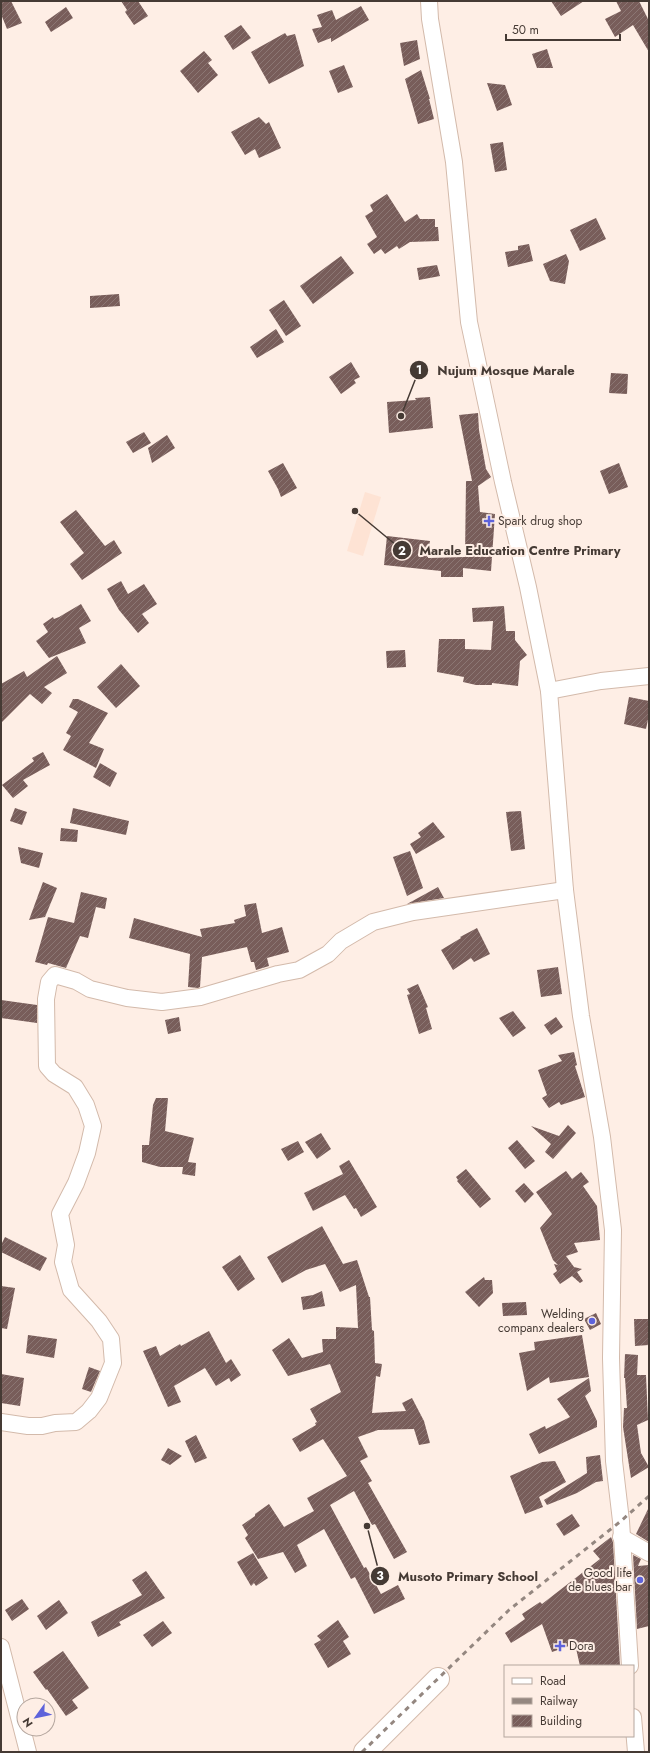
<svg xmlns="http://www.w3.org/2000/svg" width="650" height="1753" font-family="Jost,sans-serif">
<defs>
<pattern id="building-hatch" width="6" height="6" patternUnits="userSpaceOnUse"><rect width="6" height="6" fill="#785d5a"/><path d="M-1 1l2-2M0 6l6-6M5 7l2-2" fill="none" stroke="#8c7774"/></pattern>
</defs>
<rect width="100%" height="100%" fill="#feeee5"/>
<path fill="#fee3d4" d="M365 492 381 497 363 556 347 551Z"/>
<g fill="url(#building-hatch)">
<path d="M1 1H11L22 23 7 29 1 14Z"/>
<path d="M121 1H138L148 16 134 25 125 12 127 10Z"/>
<path d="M551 1H584L561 16Z"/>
<path d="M616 1H639L649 21V52L633 25 615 37 605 19 621 11Z"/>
<path d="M361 6 369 20 331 42V38L318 43 312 29 322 27 317 15 332 10 336 20Z"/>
<path d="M66 7 73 18 51 32 45 22Z"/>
<path d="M241 25 251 38 233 50 224 36Z"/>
<path d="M285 33 287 36 295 34 304 66 269 84 251 52Z"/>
<path d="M417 40 420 59 404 66 400 43Z"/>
<path d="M547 49 553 68H537L532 54Z"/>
<path d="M204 51 212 60 208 63 218 75 198 93 180 71Z"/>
<path d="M344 65 353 87 338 93 329 71Z"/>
<path d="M421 70 430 99H429L434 119 418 124 405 79Z"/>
<path d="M487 83 505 85 512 105 497 111Z"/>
<path d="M259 117 266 124 269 122 281 148 259 158 255 149 245 155 231 132Z"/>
<path d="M503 142 507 170 495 172 490 144Z"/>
<path d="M387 194 405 222 417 214 420 219H435V227H438L439 241 410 242 399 249 397 246 385 254 381 249 374 254 367 244 377 237 365 216 373 211 370 205Z"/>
<path d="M596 218 606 239 580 251 570 230Z"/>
<path d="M529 244 533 261 508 267 505 252 518 250V246Z"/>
<path d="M566 254 569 261 565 284 550 281 543 264Z"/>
<path d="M341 256 354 273 313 304 300 286Z"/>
<path d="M437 265 440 276 419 280 417 268Z"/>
<path d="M119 294 120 306 90 308V296Z"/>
<path d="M284 300 301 326 286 336 269 310Z"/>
<path d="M276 329 284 342 257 358 250 347Z"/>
<path d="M351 362 360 377 354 380 356 383 341 394 329 377Z"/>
<path d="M611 373 628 374 627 394 609 393Z"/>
<path d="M430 397 433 428 389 433 387 402 416 400 415 398Z"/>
<path d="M478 413 479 430 486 469 491 477 478 486 480 512 495 514 491 571 463 568V577H441V571L384 565 387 536 430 541 428 558 465 557 466 481H472L459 415Z"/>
<path d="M144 432 151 443 133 453 126 442Z"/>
<path d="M167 435 175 448 152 463 148 448Z"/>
<path d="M283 463 297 488 281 497 278 489 268 471Z"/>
<path d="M619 463 628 487 609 494 600 471Z"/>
<path d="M76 510 105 546 114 540 122 553 82 580 70 564 84 553 60 522Z"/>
<path d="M121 581 128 594 144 584 157 604 142 614 149 623 138 633 119 610 107 589Z"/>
<path d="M81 604 91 621 79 628 86 643 49 658 36 641 48 632 43 624 53 617 54 619 59 617Z"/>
<path d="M504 606 506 631H515V640L527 655 520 661 518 686 492 683V685H476L463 682 464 677 437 672 439 639H465V649L491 650 493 621 473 622 472 608Z"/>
<path d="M405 650 406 667 387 668 386 651Z"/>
<path d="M57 656 67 673 44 687 52 693 42 704 30 694 1 723V684L24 671 27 677Z"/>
<path d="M121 664 140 686 116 708 97 687Z"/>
<path d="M629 697 649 701V715L646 729 624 724Z"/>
<path d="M73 699H78L108 713 89 743 104 749 96 768 63 750 71 736 66 733 78 712 69 707Z"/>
<path d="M43 752 50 765 23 780 28 786 13 798 2 785 34 761 32 758Z"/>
<path d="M100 763 117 773 110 787 93 777Z"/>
<path d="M15 808 27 812 22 825 10 821Z"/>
<path d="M73 808 129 821 126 835 70 823Z"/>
<path d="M521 811 525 849 511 851 506 812Z"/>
<path d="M433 822 445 837 416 854 410 844 421 837 418 833Z"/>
<path d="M61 828 78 830 77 842 60 841Z"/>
<path d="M18 847 43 853 39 868 21 863Z"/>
<path d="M410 851 423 888 407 896 393 857Z"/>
<path d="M43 882 57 888 45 917 29 920Z"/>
<path d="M438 887 444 898 407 904Z"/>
<path d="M81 892 107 898 105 909 96 907 88 938 80 936 66 968 48 963 47 965 35 962 48 917 74 923Z"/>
<path d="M256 903 262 933 282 927 289 952 267 958 269 966 256 970 254 962H251L247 947 202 957 200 987 198 988 188 987 190 954 129 938 134 918 202 937 200 929 235 923 234 920 246 916 244 905Z"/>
<path d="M477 928 490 954 474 962 471 958 453 970 441 950 461 938 460 937Z"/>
<path d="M558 967 562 994 541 997 537 970Z"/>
<path d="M418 984 428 1007 426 1008 432 1029 419 1034 407 995 410 994 407 989Z"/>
<path d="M1 1000 37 1005V1023L1 1018Z"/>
<path d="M513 1011 526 1028 513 1037 499 1018Z"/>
<path d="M179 1017 181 1031 168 1034 165 1020Z"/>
<path d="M556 1017 563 1027 551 1035 544 1025Z"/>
<path d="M574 1052 577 1065 575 1066 585 1097 561 1105 559 1102 549 1108 542 1098 547 1095 538 1070 562 1061 558 1055Z"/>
<path d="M156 1098H168L165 1131 194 1138 188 1162 196 1163 195 1176 182 1174 183 1167H160L142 1162V1145H149L153 1105Z"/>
<path d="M568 1125 576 1133 553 1159 545 1152 551 1144 531 1126 559 1136Z"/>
<path d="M321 1133 331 1149 317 1159 305 1142Z"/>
<path d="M517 1140 535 1161 525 1169 508 1148Z"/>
<path d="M298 1141 304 1152 288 1161 281 1149Z"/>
<path d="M349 1160 377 1207 361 1217 356 1208 354 1209 345 1195 313 1211 304 1193 343 1174 339 1166Z"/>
<path d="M466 1169 491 1199 480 1208 457 1181 458 1180 456 1177Z"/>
<path d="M566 1171 572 1179 581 1172 589 1182 583 1186 597 1206 600 1240 574 1243 578 1252 566 1256 574 1267 582 1269 577 1272 583 1281 580 1283 572 1276 560 1284 553 1274 557 1271 554 1264 558 1265 553 1260 540 1228 552 1214 536 1192Z"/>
<path d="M524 1183 534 1194 525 1203 515 1191Z"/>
<path d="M322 1226 343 1264 357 1260 369 1297H370L372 1330 374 1331 375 1363 382 1364 380 1377 376 1376 372 1413 406 1411 402 1403 412 1398 424 1421 430 1443 419 1445 414 1429 378 1430 358 1437 368 1457 360 1461 372 1481 368 1483 407 1552 394 1559 375 1524 372 1525 354 1491 330 1505 364 1568 366 1567 381 1594 398 1585 405 1599 374 1614 355 1577 351 1579 324 1529 297 1545 307 1566 295 1573 283 1552 258 1559 245 1538 248 1535 242 1525 255 1516V1514L269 1504 284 1527 314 1511 307 1498 347 1476 323 1439 300 1452 292 1439 316 1425 315 1423 317 1422 310 1409 341 1392 330 1364 288 1376 272 1350 289 1338 302 1358 323 1352 322 1339H336V1327L358 1328 356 1285 340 1292 325 1264 306 1270 282 1283 267 1257Z"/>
<path d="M5 1237 47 1258 40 1271 1 1252V1245Z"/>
<path d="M240 1255 255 1279 238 1291 222 1267Z"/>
<path d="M484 1277 485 1280H492L493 1293 479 1307 465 1292Z"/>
<path d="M1 1286 15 1288 7 1329 1 1328Z"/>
<path d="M322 1291 325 1306 303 1310 301 1297 313 1295Z"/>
<path d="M526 1302 527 1315 503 1316 502 1303Z"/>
<path d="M596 1313 601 1324 590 1330 584 1319Z"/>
<path d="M634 1319H648L649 1345 635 1346Z"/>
<path d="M209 1331 226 1363 231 1359 241 1375 231 1382 229 1378 216 1386 205 1368 174 1386 181 1402 168 1407 143 1351 156 1346 160 1356 180 1344 181 1346Z"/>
<path d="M28 1335 57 1339 54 1358 26 1353Z"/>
<path d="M582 1335 589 1377 550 1383 549 1377 527 1391 519 1353 535 1350 534 1342Z"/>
<path d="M625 1354 638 1355 637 1375H646L648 1420 637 1425 641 1453 649 1467 631 1478 623 1427 624 1408H627L625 1378H624Z"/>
<path d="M89 1367 100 1371 91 1392 82 1389Z"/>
<path d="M1 1374 24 1378 20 1406 1 1403Z"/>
<path d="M589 1378 591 1391 585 1396 597 1421V1427L539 1454 529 1434 545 1426 546 1429 570 1417 557 1399Z"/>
<path d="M196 1435 207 1458 195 1463 185 1441Z"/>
<path d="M168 1448 182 1456 170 1465 161 1460Z"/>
<path d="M600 1455 603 1481 596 1482 577 1493 547 1505 544 1500 587 1473 586 1457Z"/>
<path d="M555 1461 566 1482 539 1497 543 1507 525 1514 510 1476 542 1462Z"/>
<path d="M649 1507V1542L636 1534Z"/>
<path d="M572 1514 580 1526 564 1536 556 1524Z"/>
<path d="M611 1537 613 1542 620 1666H580L575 1644 552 1652 542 1624 511 1643 505 1633 525 1619 522 1614 540 1602 542 1604 600 1559 593 1551Z"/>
<path d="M253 1553 268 1578 256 1586 254 1583 251 1586 237 1562Z"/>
<path d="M633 1555 641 1559 638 1566 649 1565V1626L637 1629Z"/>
<path d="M146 1571 165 1598 119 1622 121 1625 98 1637 91 1622 142 1595 132 1580Z"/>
<path d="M22 1599 29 1609 12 1621 5 1610Z"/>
<path d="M59 1600 68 1613 46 1630 37 1616Z"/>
<path d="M338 1620 349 1637 343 1641 351 1654 328 1668 314 1644 321 1640 317 1636Z"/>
<path d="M163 1621 172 1633 152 1647 143 1635Z"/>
<path d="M63 1651 89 1688 72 1700 78 1708 66 1716 47 1689 46 1690 33 1672Z"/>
</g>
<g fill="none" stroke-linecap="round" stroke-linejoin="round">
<g stroke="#d3baab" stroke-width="18">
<g id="minor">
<path d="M429 1 430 19 454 162 469 322 503 482 528 587 549 691 565 890 581 1016 602 1137 613 1230 611 1358 614 1461 621 1521 630 1666"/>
<path d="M549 691 601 681 649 676"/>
<path d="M1 1422 28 1426H42L55 1423 76 1422 89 1411 99 1398 113 1363 111 1339 99 1321 71 1290 63 1262 66 1245 60 1214 76 1183 87 1153 93 1126 86 1105 75 1087 54 1074 47 1066 46 999 49 982 55 975 76 981 90 989 127 998 162 1002 200 997 278 974 299 970 328 954 341 941 373 922 413 912 565 890"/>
<path d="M621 1537 649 1553"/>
<path d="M1 1647 28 1752"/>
<path d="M633 1717 636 1752"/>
</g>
</g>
<g stroke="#d3baab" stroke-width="24">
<path id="secondary" d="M365 1752 438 1679"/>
</g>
<use href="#minor" stroke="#fff" stroke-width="16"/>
<use href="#secondary" stroke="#fff" stroke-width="22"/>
<path stroke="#948780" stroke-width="3" stroke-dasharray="5 5" stroke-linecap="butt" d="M362 1752 509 1610 621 1521 649 1496"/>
</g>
<g fill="#5e63db" stroke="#feeee5" stroke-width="1.5">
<path d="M487 515h4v4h4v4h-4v4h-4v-4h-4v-4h4z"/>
<circle cx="592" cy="1321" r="4"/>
<circle cx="640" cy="1580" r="4"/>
<path d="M558 1640h4v4h4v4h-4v4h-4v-4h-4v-4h4z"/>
</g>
<g text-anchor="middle" stroke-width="4" stroke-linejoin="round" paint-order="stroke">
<g font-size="12" fill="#453a34" stroke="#feeee5" text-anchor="start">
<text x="498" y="525">Spark drug shop</text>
<text x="584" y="1318" text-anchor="end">Welding<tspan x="584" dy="14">companx dealers</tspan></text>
<text x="632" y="1577" text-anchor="end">Good life<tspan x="632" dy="14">de blues bar</tspan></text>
<text x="569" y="1650">Dora</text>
</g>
</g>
<path fill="none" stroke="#453a34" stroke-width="1.5" d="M401 416L419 370M355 511L402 550M367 1526L380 1576"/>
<g fill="#453a34" stroke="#feeee5" stroke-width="1.5">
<circle cx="401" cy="416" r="4"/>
<circle cx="355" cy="511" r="4"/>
<circle cx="367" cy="1526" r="4"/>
<circle cx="419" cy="370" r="10"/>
<circle cx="402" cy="550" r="10"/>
<circle cx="380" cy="1576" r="10"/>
</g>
<g font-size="12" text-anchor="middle" font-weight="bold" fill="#fff">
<text x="419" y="374">1</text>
<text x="402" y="555">2</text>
<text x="380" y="1580">3</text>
</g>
<g font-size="13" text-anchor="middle" font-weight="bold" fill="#453a34" stroke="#feeee5" stroke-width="4" stroke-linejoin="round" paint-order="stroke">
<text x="506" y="375">Nujum Mosque Marale</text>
<text x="520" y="555">Marale Education Centre Primary</text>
<text x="468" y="1581">Musoto Primary School</text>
</g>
<rect width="650" height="1753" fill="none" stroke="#453a34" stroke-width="4"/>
<rect x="504" y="1665" width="130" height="72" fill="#feeee5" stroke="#b4a69e"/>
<rect x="512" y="1678" width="20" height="6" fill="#ffffff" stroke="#b4a69e"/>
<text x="540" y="1685" font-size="12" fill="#453a34">Road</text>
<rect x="512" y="1698" width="20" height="6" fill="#948780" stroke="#b4a69e"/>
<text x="540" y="1705" font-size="12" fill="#453a34">Railway</text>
<rect x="512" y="1715" width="20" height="12" fill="url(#building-hatch)" stroke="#b4a69e"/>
<text x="540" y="1725" font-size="12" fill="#453a34">Building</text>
<g transform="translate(36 1717) rotate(237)"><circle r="19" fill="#feeee5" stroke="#b4a69e"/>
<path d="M0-3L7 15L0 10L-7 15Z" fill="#5e63db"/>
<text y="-6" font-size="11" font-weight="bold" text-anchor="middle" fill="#453a34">N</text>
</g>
<path d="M506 34v6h114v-6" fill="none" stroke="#453a34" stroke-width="2"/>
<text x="512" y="34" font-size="12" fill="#453a34" stroke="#feeee5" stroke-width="3" paint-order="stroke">50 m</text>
</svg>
